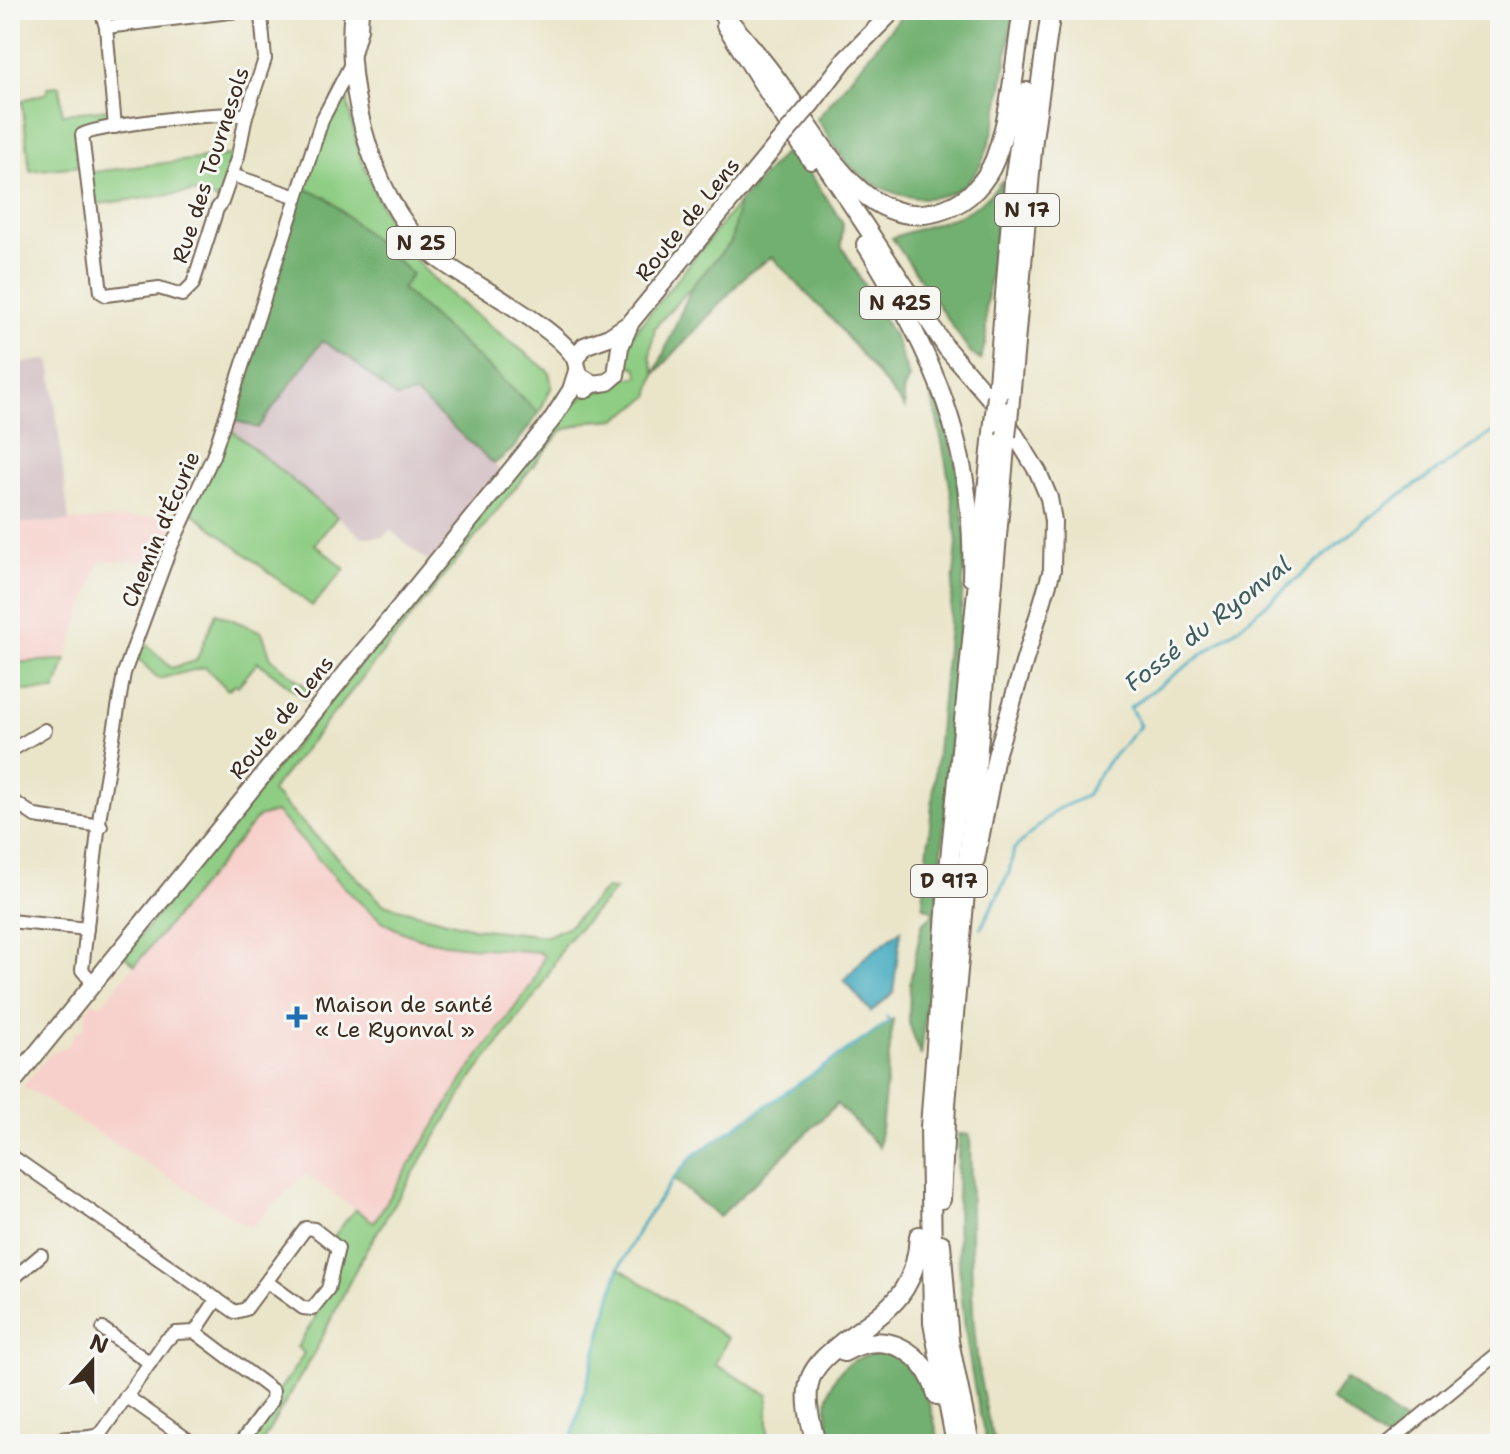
<svg xmlns="http://www.w3.org/2000/svg" width="1510" height="1454" font-family="'Shantell Sans',sans-serif">
<rect width="100%" height="100%" fill="#f6f6f2"/>
<filter id="ink" filterUnits="userSpaceOnUse"><feTurbulence type="fractalNoise" baseFrequency=".0125" numOctaves="2"/><feDisplacementMap in="SourceGraphic" scale="16" xChannelSelector="R" yChannelSelector="G"/><feConvolveMatrix kernelMatrix="1 2 1 2 8 2 1 2 1" color-interpolation-filters="sRGB"/></filter>
<filter id="wash" filterUnits="userSpaceOnUse"><feTurbulence type="fractalNoise" baseFrequency=".006" numOctaves="4" result="noise"/><feDisplacementMap in="SourceGraphic" scale="32" xChannelSelector="R" yChannelSelector="G"/><feGaussianBlur stdDeviation="1.8" result="paint"/><feColorMatrix in="noise" values="0 0 0 0 0 0 0 0 0 0 0 0 0 0 0 0 0 1.4 0 .05"/><feComposite in="paint" operator="in"/></filter>
<g filter="url(#wash)">
<rect width="100%" height="100%" fill="#eae5c9"/>
<g fill="#f7d0cb">
<path d="M186 515 165 562 100 561 55 690 10 691V524Z"/>
<path d="M277 812 374 915 396 929 455 945 539 952 544 956 532 984 469 1070 374 1222 305 1174 250 1228 23 1086 51 1053 69 1045 74 1033 85 1027 87 1010 93 1002 101 1005 258 817Z"/>
</g>
<g fill="#d2bec2">
<path d="M322 341 351 359 396 398 416 394 500 470 469 520 431 564 390 530 383 537H362L224 424 231 419 259 427Z"/>
<path d="M50 359 69 521 10 524V365Z"/>
</g>
<g fill="#8ecd83" stroke="#647c50" stroke-width="2">
<path d="M60 86 62 114 109 109V119L104 123 77 128 79 166 30 171 22 100 47 93V87Z"/>
<path d="M346 87C353 151 380 222 425 270 461 308 509 338 549 372L552 386 539 413 401 289 411 273 300 187 338 88Z"/>
<path d="M229 155 238 156 222 202 194 192 89 205 85 173Z"/>
<path d="M739 202 731 243 655 327 650 356 655 374 649 397 617 419 591 421 561 431 271 791 383 904 473 928 548 936 569 926 606 889 615 890 565 943 541 988 471 1079 362 1257 313 1355 261 1444H240C261 1412 285 1386 304 1353L297 1347 314 1320 338 1253 331 1240 355 1209 374 1222 469 1070 532 984 544 956 539 952C493 947 436 950 394 928 355 907 308 845 276 812L258 817 135 965 124 956 554 425 587 393 607 390 622 380 639 376 636 367 627 366 629 339Z"/>
<path d="M224 424 337 517 315 544 345 569 312 606 189 510Z"/>
<path d="M216 613 262 632 271 658 311 691 305 699 258 662 238 686 235 684 228 690 205 667 159 679 137 658 141 639 171 668 196 661Z"/>
<path d="M56 660H66L55 690 10 691V663Z"/>
<path d="M619 1268 728 1338 715 1364 768 1395V1444H570Z"/>
</g>
<g fill="#72b071" stroke="#566d48" stroke-width="2">
<path d="M906 10H1014C1006 53 1001 116 985 155 962 215 894 205 853 169 839 156 828 135 817 119Z"/>
<path d="M791 145 843 223 841 245 896 340 909 378 903 391 905 408 836 324 772 257 747 274 655 374 692 286 731 242 739 202Z"/>
<path d="M1003 179 986 306V341L980 360 971 353 892 238C939 219 971 223 1003 179Z"/>
<path d="M300 187 326 197 412 274 402 289 539 413 512 450 494 464 416 394 396 398 351 359 322 341 258 428 231 419Z"/>
<path d="M928 382 936 389 958 474 966 546 943 841 921 1056 909 1023 910 982 922 924 932 915V910L924 907 923 899 957 543C952 488 942 436 928 382Z"/>
<path d="M893 1019 879 1147 837 1104 719 1217 673 1179 693 1156Z"/>
<path d="M959 1134 970 1135C973 1237 964 1344 995 1443L1020 1444H987C961 1342 953 1238 959 1134Z"/>
<path d="M888 1352C925 1372 930 1406 940 1444H834C816 1394 833 1355 888 1352Z"/>
<path d="M1345 1379 1411 1426 1389 1442 1331 1400Z"/>
</g>
<path fill="#3fa9be" stroke="#3d6a6e" stroke-width="2" d="M901 930 893 993 871 1012 844 980 864 958Z"/>
<g fill="none" stroke-linecap="round" stroke-linejoin="round">
<g stroke="#3fa9be" stroke-width="3">
<path d="M981 928 1009 873 1014 849 1056 810 1086 796 1104 767 1140 726 1130 707 1233 632 1378 511 1500 427"/>
<path d="M570 1444 619 1268 640 1227 673 1179 693 1156 889 1022 887 1017"/>
</g>
</g>
</g>
<g filter="url(#ink)">
<g fill="none" stroke-linecap="round" stroke-linejoin="round">
<g stroke="#786b5a" stroke-width="16">
<g id="minor">
<path d="M101 10 106 27 115 127"/>
<path d="M106 27 246 10"/>
<path d="M246 116C230 110 93 126 82 135L101 292 106 295 159 288 182 295 193 284 217 209 222 202 238 156 246 116 265 59 261 15 255 10"/>
<path d="M232 175 297 197"/>
<path d="M10 751 45 730"/>
<path d="M10 799 35 816 101 826"/>
<path d="M10 921 87 929"/>
<path d="M94 984 82 970 100 814 124 673 170 549 213 456 322 120 351 64 361 29 362 10"/>
<path d="M10 1155 235 1312 246 1309 306 1228 314 1229 338 1248 328 1289 312 1309 303 1308 267 1282"/>
<path d="M10 1281 41 1255"/>
<path d="M103 1329 150 1363"/>
<path d="M195 1332 273 1391 272 1400 240 1444"/>
<path d="M126 1396 194 1444"/>
<path d="M50 1444C65 1433 84 1442 100 1434L166 1340 176 1333 195 1332 217 1299"/>
<path d="M1387 1444 1500 1351"/>
</g>
</g>
<g stroke="#786b5a" stroke-width="20">
<g id="major">
<path d="M353 10C343 88 375 213 441 261 471 283 560 329 575 359 577 364 577 370 580 376L593 384"/>
<path d="M725 25 811 161"/>
<path d="M812 103 845 60 894 10"/>
<path d="M811 144 947 349 999 409 1038 472 1049 498 1053 521 1052 570 996 756 976 860"/>
<path d="M865 244C932 351 976 448 971 578"/>
<path d="M576 360 584 346 609 337 630 323"/>
<path d="M585 390 593 384 608 382 616 375 620 347 631 322 777 144"/>
<path d="M10 1086 551 421 571 390 577 371"/>
</g>
</g>
<g stroke="#786b5a" stroke-width="22">
<g id="highway">
<path d="M719 10C742 36 764 62 784 90 821 142 867 238 945 209 968 201 986 182 995 159 1012 113 1015 58 1023 10"/>
<path d="M997 396 1014 181 1027 92"/>
<path d="M1009 411 1033 139 1051 10"/>
<path d="M941 1199 946 1104 1006 436"/>
<path d="M941 1244 949 1341 970 1444"/>
<path d="M844 1352C885 1328 925 1351 937 1395"/>
<path d="M816 1444C811 1423 803 1398 811 1377 817 1362 832 1351 844 1341 888 1310 916 1294 919 1236"/>
<path d="M956 1444 933 1323 930 1127 950 859 994 422"/>
</g>
</g>
<use href="#minor" stroke="#fff" stroke-width="12"/>
<use href="#major" stroke="#fff" stroke-width="16"/>
<use href="#highway" stroke="#fff" stroke-width="18"/>
<g stroke="#786b5a" stroke-width="20" stroke-linecap="butt">
<path id="major-bridge" d="M777 144 812 103"/>
</g>
<g stroke="#786b5a" stroke-width="22" stroke-linecap="butt">
<g id="highway-bridge">
<path d="M994 422 997 396"/>
<path d="M1006 436 1009 411"/>
</g>
</g>
<use href="#major-bridge" stroke="#fff" stroke-width="16"/>
<use href="#highway-bridge" stroke="#fff" stroke-width="18"/>
</g>
</g>
<path fill="#1f6fb2" stroke="#f6f6f2" stroke-width="3" d="M293 1005h8v8h8v8h-8v8h-8v-8h-8v-8h8z"/>
<g text-anchor="middle" stroke-width="6" stroke-linejoin="round" paint-order="stroke">
<g fill="#f6f6f2" stroke="#73675e" stroke-width="2">
<rect x="995" y="194" width="64" height="32" rx="6"/>
<rect x="387" y="227" width="68" height="32" rx="6"/>
<rect x="860" y="287" width="80" height="32" rx="6"/>
<rect x="911" y="865" width="76" height="32" rx="6"/>
</g>
<g font-size="20" font-weight="bold" fill="#3b2a1e">
<text x="1027" y="217">N 17</text>
<text x="421" y="250">N 25</text>
<text x="900" y="310">N 425</text>
<text x="949" y="888">D 917</text>
</g>
<g font-size="22" fill="#3b2a1e" stroke="#f6f6f2">
<text transform="translate(210 165) rotate(-72)" y="8">Rue des Tournesols</text>
<text transform="translate(687 219) rotate(-51)" y="8">Route de Lens</text>
<text transform="translate(160 529) rotate(-67)" y="8">Chemin d'Écurie</text>
<text transform="translate(281 717) rotate(-51)" y="8">Route de Lens</text>
</g>
<g font-size="22" fill="#3b2a1e" stroke="#f6f6f2" text-anchor="start">
<text x="315" y="1012">Maison de santé<tspan x="315" dy="25">« Le Ryonval »</tspan></text>
</g>
<g font-size="24" font-style="italic" fill="#3d5d5e" stroke="#f6f6f2">
<text transform="translate(1208 624) rotate(-38)" y="8">Fossé du Ryonval</text>
</g>
</g>
<rect width="1510" height="1454" fill="none" stroke="#f6f6f2" stroke-width="40"/>
<g transform="translate(92 1362) rotate(21)" stroke="#f6f6f2" stroke-width="6" paint-order="stroke">
<path d="M0-6L14 30L0 20L-14 30Z" fill="#3b2a1e"/>
<text y="-12" font-size="22" font-weight="bold" text-anchor="middle" fill="#3b2a1e">N</text>
</g>
</svg>
